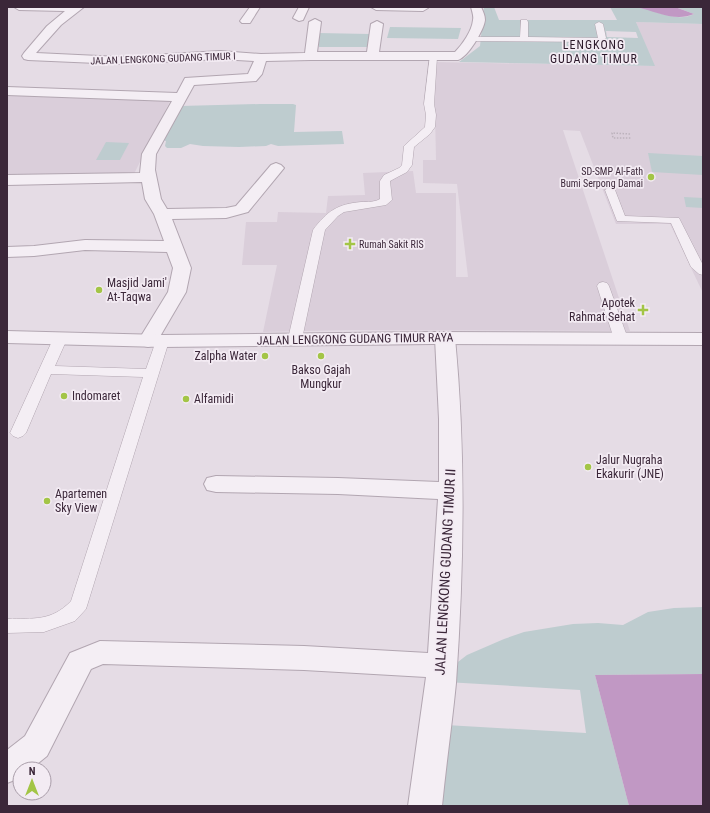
<svg xmlns="http://www.w3.org/2000/svg" width="710" height="813" font-family="'Roboto Condensed',sans-serif">
<rect width="100%" height="100%" fill="#e5dce5"/>
<g fill="#daceda">
<path d="M636 22 703 24V293L670 224H616L580 131 563 130 630 331 352 330 263 332 277 265H242L246 222H277L278 212 326 213 328 196 365 195 363 173 413 171 416 193H456V277H468L457 184 423 183V160H436L434 62 654 66Z"/>
<path d="M7 95 171 99 133 176 7 177Z"/>
</g>
<g fill="#becccf" fill-rule="evenodd">
<path d="M484 7H494L499 20H617L610 7C619 7 629 6 638 7 656 10 676 23 694 14L675 7H703V24L636 22 655 66 459 62 480 46ZM606 31 636 32 638 38 607 37ZM568 43H597L599 49H570Z"/>
<path d="M390 27 461 28 458 39 387 38Z"/>
<path d="M318 33 370 34 367 47H319Z"/>
<path d="M260 104H293L296 105 294 132 342 131 344 144 278 146 271 144 266 146 239 147 203 146 190 144 181 148H167L165 146 166 141 163 140 180 106Z"/>
<path d="M106 142 129 143 120 160H96Z"/>
<path d="M648 153 703 156V175L652 172Z"/>
<path d="M684 197 703 198V208L686 207Z"/>
<path d="M703 607V674L595 675 629 806H418L446 725 586 733 580 690 446 682 454 665 467 655 504 639 524 632 573 624 598 623 623 625 648 612 674 608Z"/>
</g>
<g fill="#c198c4">
<path d="M637 7H675L694 14C676 22 656 12 637 7Z"/>
<path d="M703 674V806H629L595 675Z"/>
</g>
<g fill="none" stroke-linecap="round" stroke-linejoin="round">
<g stroke="#b2a6b1" stroke-width="1">
<g id="service">
<path d="M521 20H527L528 22V37L598 38 595 24 599 22 603 24 606 38 600 42 470 41 466 39 470 37H520Z"/>
<path d="M430 55H436L437 57 434 104 436 115 435 127 430 134 414 147 412 165 407 172 390 181 392 200 386 205 344 212 338 216 325 230 302 339 300 342 295 343 290 342 288 339 313 230C327 211 338 204 361 202 368 202 375 202 380 199V181L384 175 399 168 402 165 404 146 425 127 426 115 424 104Z"/>
<path d="M610 187 615 190 625 216 679 218 703 265V275L699 274 691 267 671 223 617 221 605 190Z"/>
<path d="M603 282 607 283 609 286 628 339 626 342 621 343 616 342 614 339 597 286 599 283Z"/>
<path d="M60 335 65 336 67 339 55 366 146 369 157 338 162 337 167 338 169 341 86 609 75 621 44 632 7 633V619C33 618 51 622 71 601L143 377 51 374 26 433 23 436 18 438 13 436 10 433 53 339 55 336Z"/>
</g>
</g>
<g stroke="#b2a6b1" stroke-width="2">
<g id="minor">
<path d="M14 7H84L61 25 36 53 120 57 220 51 261 54 305 53 309 22 315 19 321 22 317 52H367L371 24 377 21 383 24 379 52H455C462 45 472 31 473 20 474 16 472 11 471 7H481C483 11 485 16 485 20 484 30 468 57 458 60H311L266 61 262 74 256 81 194 85 156 154 155 170 161 199 167 209 226 208 236 206 271 165 276 163 281 165 284 168 248 212 226 218 172 219 191 268 186 292 155 345 148 347 141 345 138 341 168 292 173 268 167 252 85 250 34 256 7 257V247L34 246 85 240 164 241 154 214 145 199 142 182 7 185V175L140 173 142 154 172 101 7 95V87L177 93 185 78 248 74 254 61 220 59 120 64 28 60 24 59 22 56 24 53 47 26 65 11 19 10Z"/>
<path d="M250 7H260L250 23H242L240 21Z"/>
<path d="M299 7H309L303 20 299 21 293 18Z"/>
<path d="M371 7H428V8L423 11 376 10Z"/>
<path d="M445 332 452 334 455 338C466 453 464 568 456 683 452 724 446 765 442 806H408L426 677 304 670 103 664 91 669 47 756 31 769H20V778L7 783V750L25 736 70 653 100 641 304 646 428 653 438 499 338 494 216 492 207 490 204 484 207 478 216 476 338 478 439 482V419L435 338 438 334Z"/>
</g>
</g>
<g stroke="#b2a6b1" stroke-width="2">
<path id="tertiary" d="M7 331 162 335 433 332 703 333V345L433 344 162 347 7 343Z"/>
</g>
<path stroke="#bcb2bc" stroke-width="1.5" stroke-dasharray="1.5 1.5" stroke-linecap="butt" d="M630 134 612 133 613 138H631"/>
<use href="#service" fill="#f4eef4" fill-rule="evenodd"/>
<use href="#minor" fill="#f4eef4" fill-rule="evenodd"/>
<use href="#tertiary" fill="#f4eef4" fill-rule="evenodd"/>
</g>
<g fill="#a3c546" stroke="#f3ebf3" stroke-width="1.5">
<circle cx="651" cy="177" r="4"/>
<path d="M348 238h4v4h4v4h-4v4h-4v-4h-4v-4h4z"/>
<circle cx="99" cy="290" r="4"/>
<path d="M641 304h4v4h4v4h-4v4h-4v-4h-4v-4h4z"/>
<circle cx="265" cy="356" r="4"/>
<circle cx="321" cy="356" r="4"/>
<circle cx="64" cy="396" r="4"/>
<circle cx="186" cy="399" r="4"/>
<circle cx="588" cy="467" r="4"/>
<circle cx="47" cy="501" r="4"/>
</g>
<g text-anchor="middle" stroke-width="3.5" stroke-linejoin="round" paint-order="stroke">
<g font-size="10" fill="#3b2739" stroke="#f3ebf3">
<text transform="translate(163 58) rotate(-2)" y="4">JALAN LENGKONG GUDANG TIMUR I</text>
</g>
<g font-size="10" fill="#3b2739" stroke="#f3ebf3" text-anchor="end">
<text x="643" y="175">SD-SMP Al-Fath<tspan x="643" dy="12">Bumi Serpong Damai</tspan></text>
<text x="359" y="248" text-anchor="start">Rumah Sakit RIS</text>
</g>
<g font-size="12" letter-spacing="1" fill="#2b192a" stroke="#f3ebf3">
<text x="594" y="49">LENGKONG<tspan x="594" dy="14">GUDANG TIMUR</tspan></text>
</g>
<g font-size="12" fill="#3b2739" stroke="#f3ebf3" text-anchor="start">
<text x="107" y="287">Masjid Jami'<tspan x="107" dy="14">At-Taqwa</tspan></text>
<text x="635" y="307" text-anchor="end">Apotek<tspan x="635" dy="14">Rahmat Sehat</tspan></text>
<text x="257" y="360" text-anchor="end">Zalpha Water</text>
<text x="321" y="374" text-anchor="middle">Bakso Gajah<tspan x="321" dy="14">Mungkur</tspan></text>
<text x="72" y="400">Indomaret</text>
<text x="194" y="403">Alfamidi</text>
<text x="596" y="464">Jalur Nugraha<tspan x="596" dy="14">Ekakurir (JNE)</tspan></text>
<text x="55" y="498">Apartemen<tspan x="55" dy="14">Sky View</tspan></text>
</g>
<g font-size="12" fill="#3b2739" stroke="#f3ebf3">
<text transform="translate(355 339) rotate(-1)" y="4">JALAN LENGKONG GUDANG TIMUR RAYA</text>
</g>
<g font-size="14" fill="#3b2739" stroke="#f3ebf3">
<text transform="translate(445 572) rotate(-87)" y="5">JALAN LENGKONG GUDANG TIMUR II</text>
</g>
</g>
<rect width="710" height="813" fill="none" stroke="#3b2739" stroke-width="16"/>
<g transform="translate(32 781)"><circle r="19" fill="#f3ebf3" stroke="#a99da9"/>
<path d="M0-3L7 15L0 10L-7 15Z" fill="#a3c546"/>
<text y="-6" font-size="11" font-weight="bold" text-anchor="middle" fill="#3b2739">N</text>
</g>
</svg>
